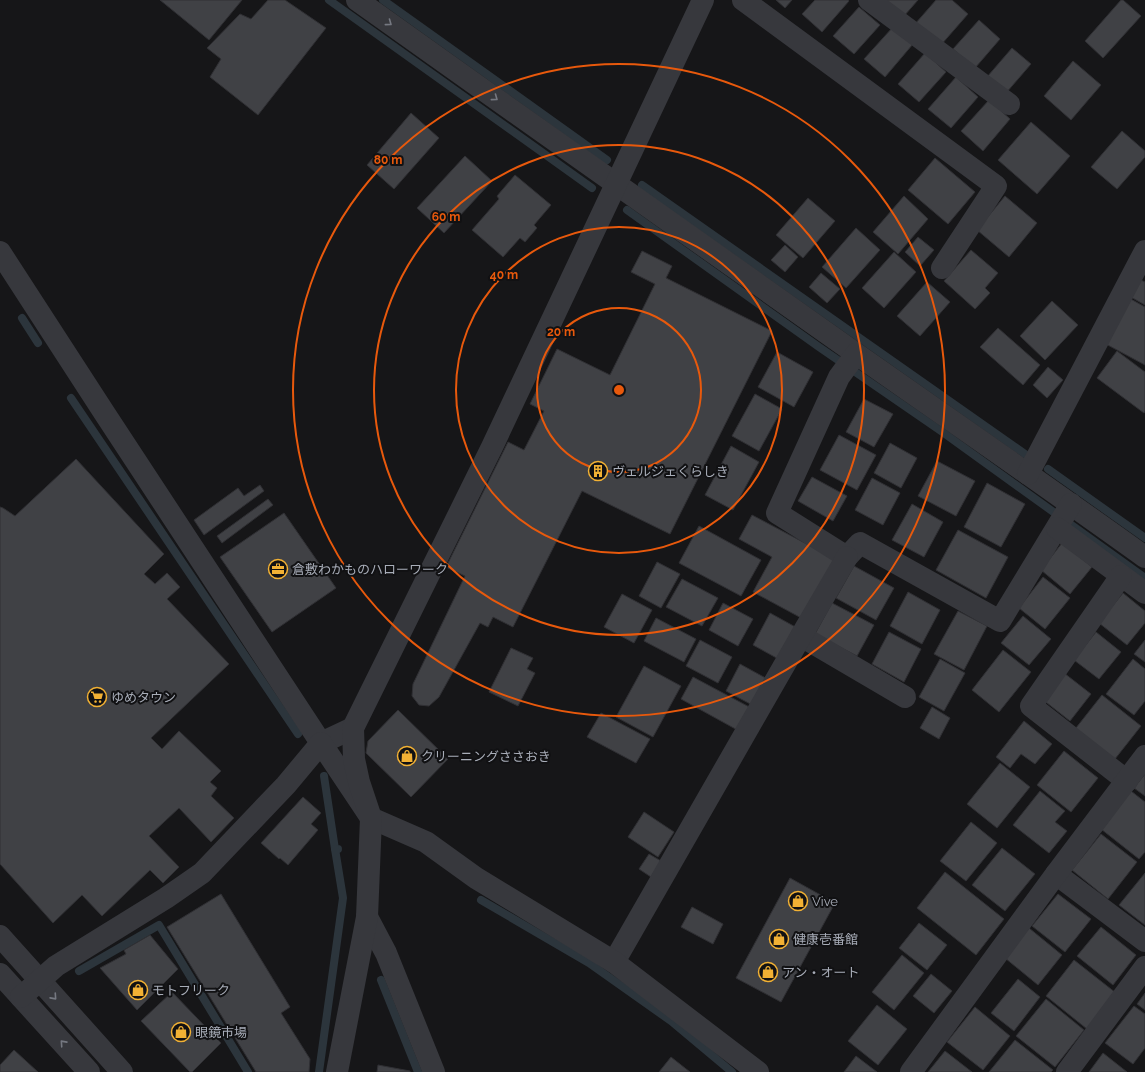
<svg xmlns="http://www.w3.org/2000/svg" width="1145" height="1072" font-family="Raleway,'Noto Sans JP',sans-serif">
<rect width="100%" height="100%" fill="#161618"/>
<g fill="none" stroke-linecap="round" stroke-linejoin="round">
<g stroke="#2c353c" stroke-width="8">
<path d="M329 0 592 188"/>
<path d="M383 0 607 160"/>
<path d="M642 185 1025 454"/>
<path d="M627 210 819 347 941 431 1145 578"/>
<path d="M22 318 38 343"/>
<path d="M71 398 298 734"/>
<path d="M1048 469 1145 538"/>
<path d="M324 776 335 849H338"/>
<path d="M481 900 589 963 671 1021 732 1072"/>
<path d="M79 971 159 925 248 1072"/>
<path d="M381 980 418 1072"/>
<path d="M319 1072 343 898 335 849"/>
</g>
</g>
<g fill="#404145" stroke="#303034">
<path d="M160 0H242L209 40Z"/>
<path d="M268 0H285L326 28 258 115 210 77 221 59 207 48 240 14 251 19Z"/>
<path d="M776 0H792L785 8Z"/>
<path d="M815 0H848L849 1 822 32 802 14Z"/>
<path d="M886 0H918L904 16Z"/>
<path d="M936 0H952L968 14 940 46 915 24Z"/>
<path d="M1121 0H1123L1141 16 1103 58 1085 41Z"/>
<path d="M859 7 880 25 854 54 833 36Z"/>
<path d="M979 20 1000 39 975 68 953 49Z"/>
<path d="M893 27 913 44 885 77 864 59Z"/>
<path d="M1012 48 1031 64 1006 93 987 77Z"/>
<path d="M925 53 946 72 919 102 898 84Z"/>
<path d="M1073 61 1101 85 1071 120 1044 96Z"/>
<path d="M956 77 978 97 951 128 928 109Z"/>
<path d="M989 100 1010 119 983 151 961 131Z"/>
<path d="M411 113 439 138 394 189 367 165Z"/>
<path d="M1031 122 1070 156 1037 194 998 160Z"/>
<path d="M1122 131 1145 151V157L1117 189 1091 167Z"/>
<path d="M465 156 492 181 444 233 417 208Z"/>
<path d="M935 158 975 192 948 224 908 190Z"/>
<path d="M515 175 551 205 534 225 537 228 525 242 520 238 503 257 472 230 499 199 497 196Z"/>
<path d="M904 196 928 219 898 254 873 232Z"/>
<path d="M1005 196 1037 223 1009 257 977 230Z"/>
<path d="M808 198 835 221 803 258 776 235Z"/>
<path d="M856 228 880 250 846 288 822 267Z"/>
<path d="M918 237 934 250 920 266 905 252Z"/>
<path d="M785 245 798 257 785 272 771 260Z"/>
<path d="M971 250 998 273 985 288 990 293 975 309 944 281Z"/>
<path d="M642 251 672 266 666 278 772 331 670 534 582 491 513 627 493 617 488 627 480 623 439 697 429 706 419 705 412 696 413 684 465 576 446 567 508 442 524 450 544 411 530 404 557 349 610 375 655 284 631 272Z"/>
<path d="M894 252 916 272 884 308 862 288Z"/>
<path d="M821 273 840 289 827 303 809 287Z"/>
<path d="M1139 279 1145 282V305L1129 296Z"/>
<path d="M927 282 950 302 920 336 897 316Z"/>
<path d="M1129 298 1145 307V365L1104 343Z"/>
<path d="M1052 301 1078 325 1045 360 1020 336Z"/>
<path d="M998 328 1040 365 1023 385 980 347Z"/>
<path d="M1117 351 1145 372V411L1144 413 1097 378Z"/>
<path d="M777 352 813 372 794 407 758 387Z"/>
<path d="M1048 367 1063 380 1047 398 1033 385Z"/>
<path d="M755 394 782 409 759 451 732 436Z"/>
<path d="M864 399 893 414 874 447 846 432Z"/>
<path d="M839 435 876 455 857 490 820 470Z"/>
<path d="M890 443 917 458 901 488 874 473Z"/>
<path d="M731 446 759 462 733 510 705 495Z"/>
<path d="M76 459 164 554 144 574 155 584 167 573 180 587 167 599 229 664 151 738 162 749 179 731 221 771 210 782 217 788 211 796 234 818 211 842 179 808 149 836 179 867 163 883 150 870 102 916 82 895 53 923 0 864V507L3 508 15 516Z"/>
<path d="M937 461 975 481 956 516 918 496Z"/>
<path d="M812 477 847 496 833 521 798 501Z"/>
<path d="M872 478 900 493 883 525 855 510Z"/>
<path d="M987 483 1025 504 1001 547 964 527Z"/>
<path d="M260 485 264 491 204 535 194 520 238 488 244 496Z"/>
<path d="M268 499 273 505 222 543 217 536Z"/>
<path d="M912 504 943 522 924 557 892 540Z"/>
<path d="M284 513 336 588 272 632 220 557Z"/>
<path d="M752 515 837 560 805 620 753 592 772 557 739 539Z"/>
<path d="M699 526 761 560 741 596 679 563Z"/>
<path d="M958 530 1008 557 986 598 936 570Z"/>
<path d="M1062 543 1092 567 1070 594 1041 570Z"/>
<path d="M657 562 680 574 661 608 639 596Z"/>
<path d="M854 566 894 588 876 620 836 598Z"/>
<path d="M1043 577 1070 598 1045 629 1019 608Z"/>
<path d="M682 579 718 598 702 626 666 607Z"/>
<path d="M908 592 940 610 922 644 890 626Z"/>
<path d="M1123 593 1145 611V623L1127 645 1099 623Z"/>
<path d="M622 594 652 610 634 643 604 627Z"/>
<path d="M723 603 753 619 738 646 709 630Z"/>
<path d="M832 603 874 625 857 656 815 634Z"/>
<path d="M958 611 987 626 964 670 934 654Z"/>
<path d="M770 613 799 629 782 661 753 645Z"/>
<path d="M1023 616 1051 639 1029 665 1001 643Z"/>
<path d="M656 618 696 639 684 662 644 641Z"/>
<path d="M889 632 921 649 904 682 872 664Z"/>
<path d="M1096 632 1121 652 1099 679 1074 660Z"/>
<path d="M700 640 732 657 718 683 686 666Z"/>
<path d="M1145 640V662L1134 654Z"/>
<path d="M511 648 533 658 527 669 535 673 518 706 489 692Z"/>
<path d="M1003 650 1031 672 999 712 972 690Z"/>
<path d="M940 659 965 673 944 711 919 697Z"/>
<path d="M1133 659 1145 669V701L1134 715 1106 694Z"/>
<path d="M740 664 771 681 756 707 726 691Z"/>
<path d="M644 666 681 686 653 737 616 717Z"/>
<path d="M1064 673 1091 694 1070 721 1042 699Z"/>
<path d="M693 677 753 709 741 732 681 699Z"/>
<path d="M1102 695 1141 726 1111 764 1072 733Z"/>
<path d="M932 707 950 718 939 739 920 728Z"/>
<path d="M398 710 448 759 411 797 366 753 368 741Z"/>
<path d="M601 713 650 739 636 763 587 737Z"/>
<path d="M1024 721 1052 744 1035 764 1021 754 1010 768 996 757Z"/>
<path d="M1064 751 1098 778 1071 812 1037 785Z"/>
<path d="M1000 763 1030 787 997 828 967 804Z"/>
<path d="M1145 774V796L1134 788Z"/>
<path d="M1040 791 1065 811 1055 822 1067 831 1049 853 1013 825Z"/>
<path d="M1131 791 1145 802V852L1139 859 1101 829Z"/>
<path d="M303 797 321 813 311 824 318 830 288 865 280 858 279 859 261 843Z"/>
<path d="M644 812 674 832 658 857 628 837Z"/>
<path d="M971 822 997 843 966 881 940 861Z"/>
<path d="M1101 834 1137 862 1108 899 1072 870Z"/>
<path d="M1002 848 1035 874 1005 911 972 885Z"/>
<path d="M649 854 661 861 651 877 639 869Z"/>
<path d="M945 872 1004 919 976 955 917 908Z"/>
<path d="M1145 873V925L1119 905Z"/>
<path d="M790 878 835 903 781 1002 736 978Z"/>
<path d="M221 894 290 1007 281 1013 310 1059 309 1072H256L167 927Z"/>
<path d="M1058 894 1091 919 1065 952 1032 926Z"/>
<path d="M692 907 723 924 713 944 681 927Z"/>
<path d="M919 923 947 945 927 970 899 948Z"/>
<path d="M1101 927 1136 955 1113 985 1077 956Z"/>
<path d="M1029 928 1062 955 1038 985 1005 958Z"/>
<path d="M150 935 178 969 137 1010 100 968 126 954 124 950Z"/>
<path d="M902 955 924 973 894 1010 872 992Z"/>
<path d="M1074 960 1116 993 1087 1029 1046 996Z"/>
<path d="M931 974 952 991 934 1013 913 996Z"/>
<path d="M1018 979 1040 997 1014 1031 991 1013Z"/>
<path d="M172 992 221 1043 192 1072H190L141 1021Z"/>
<path d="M1145 993V1010L1137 1004Z"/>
<path d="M1046 999 1084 1030 1055 1067 1016 1036Z"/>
<path d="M877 1005 907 1029 878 1065 848 1041Z"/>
<path d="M1134 1006 1145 1014V1048L1133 1064 1105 1043Z"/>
<path d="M975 1007 1010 1036 983 1070 947 1042Z"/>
<path d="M1015 1040 1053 1070 1051 1072H989Z"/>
<path d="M14 1050 38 1072H0V1065Z"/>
<path d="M945 1051 972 1072H928Z"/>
<path d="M1103 1053 1127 1072H1089Z"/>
<path d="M856 1056 877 1072H844Z"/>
<path d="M671 1057 690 1072H659Z"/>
<path d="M378 1065 410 1071V1072H377Z"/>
</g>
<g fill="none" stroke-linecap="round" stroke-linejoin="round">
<g stroke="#37383d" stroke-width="22">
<path d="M357 0C523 118 689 237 855 353 952 421 1049 488 1145 557"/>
<path d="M743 0 996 186 942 268"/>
<path d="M869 0 1009 104"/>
<path d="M0 252 105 414 321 743 353 728"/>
<path d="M856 354 839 377 777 513 847 557 860 543 1000 621 1071 504"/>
<path d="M1028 474 1145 251"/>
<path d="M1057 528 1145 593"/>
<path d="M1121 576 1031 706 1127 781"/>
<path d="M801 636 905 697"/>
<path d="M1056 874 1145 941"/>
<path d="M367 917 386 953 434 1072"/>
<path d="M0 936 122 1072"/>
<path d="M614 962 801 636 847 557"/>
<path d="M0 974 89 1072"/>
<path d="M21 997 56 966 166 898 202 873 286 785 321 743 371 818 426 842 476 878 614 962 758 1072"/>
<path d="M337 1072 367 917 371 818 359 782 354 759 353 728 492 447 703 0"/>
<path d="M911 1072 1056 874 1145 756"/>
<path d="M1067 1072 1145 967"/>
</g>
</g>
<defs><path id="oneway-chevron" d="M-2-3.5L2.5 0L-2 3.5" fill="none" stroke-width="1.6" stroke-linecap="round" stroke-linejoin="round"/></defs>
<g stroke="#757881">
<use href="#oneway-chevron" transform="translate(389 23) rotate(36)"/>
<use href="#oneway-chevron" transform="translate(495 98) rotate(36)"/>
<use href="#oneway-chevron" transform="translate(54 997) rotate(48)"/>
<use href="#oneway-chevron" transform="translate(63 1043) rotate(-132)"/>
</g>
<g fill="none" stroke="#e8590c" stroke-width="2">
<circle cx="619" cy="390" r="82"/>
<circle cx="619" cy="390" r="163"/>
<circle cx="619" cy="390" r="245"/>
<circle cx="619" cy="390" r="326"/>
</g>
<defs>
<g id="building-ring" transform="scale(1)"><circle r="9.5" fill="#111113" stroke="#f2b134" stroke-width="1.5"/><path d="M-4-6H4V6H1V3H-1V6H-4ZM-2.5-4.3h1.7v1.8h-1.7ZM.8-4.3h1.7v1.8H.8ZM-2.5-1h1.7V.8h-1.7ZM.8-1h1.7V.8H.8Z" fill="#f2b134"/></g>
<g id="office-ring" transform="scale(1)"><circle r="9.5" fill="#111113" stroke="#f2b134" stroke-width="1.5"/><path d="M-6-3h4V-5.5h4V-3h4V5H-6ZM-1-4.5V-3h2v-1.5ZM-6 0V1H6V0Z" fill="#f2b134"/></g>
<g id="supermarket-ring" transform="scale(1)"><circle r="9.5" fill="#111113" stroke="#f2b134" stroke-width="1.5"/><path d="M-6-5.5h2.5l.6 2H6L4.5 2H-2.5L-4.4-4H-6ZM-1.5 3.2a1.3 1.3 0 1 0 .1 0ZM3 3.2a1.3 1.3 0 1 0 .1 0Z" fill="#f2b134"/></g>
<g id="shop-ring" transform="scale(1)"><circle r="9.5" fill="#111113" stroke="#f2b134" stroke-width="1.5"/><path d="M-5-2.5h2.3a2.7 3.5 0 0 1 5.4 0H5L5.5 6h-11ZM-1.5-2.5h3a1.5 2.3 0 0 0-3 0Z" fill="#f2b134"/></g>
</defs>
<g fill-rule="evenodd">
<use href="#building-ring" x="598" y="471"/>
<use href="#office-ring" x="278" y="569"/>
<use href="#supermarket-ring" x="97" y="697"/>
<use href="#shop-ring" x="407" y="756"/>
<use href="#shop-ring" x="798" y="901"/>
<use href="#shop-ring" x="779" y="939"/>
<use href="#shop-ring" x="768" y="972"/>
<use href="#shop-ring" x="138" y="990"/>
<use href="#shop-ring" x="181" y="1032"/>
</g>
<g text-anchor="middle" stroke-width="4" stroke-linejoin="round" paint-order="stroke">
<g font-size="13" fill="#a8adb8" stroke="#111113" text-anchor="start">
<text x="612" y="476">ヴェルジェくらしき</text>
<text x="292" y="574">倉敷わかものハローワーク</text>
<text x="111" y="702">ゆめタウン</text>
<text x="421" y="761">クリーニングささおき</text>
<text x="812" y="906">Vive</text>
<text x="793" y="944">健康壱番館</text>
<text x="782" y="977">アン・オート</text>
<text x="152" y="995">モトフリーク</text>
<text x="195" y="1037">眼鏡市場</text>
</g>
</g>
<circle cx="619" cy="390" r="6" fill="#e8590c" stroke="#111113" stroke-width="2"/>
<g font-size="12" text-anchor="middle" font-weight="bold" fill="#e8590c" stroke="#111113" stroke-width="4" stroke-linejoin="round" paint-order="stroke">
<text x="388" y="164">80 m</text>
<text x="446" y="221">60 m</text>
<text x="504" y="279">40 m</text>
<text x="561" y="336">20 m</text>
</g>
</svg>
